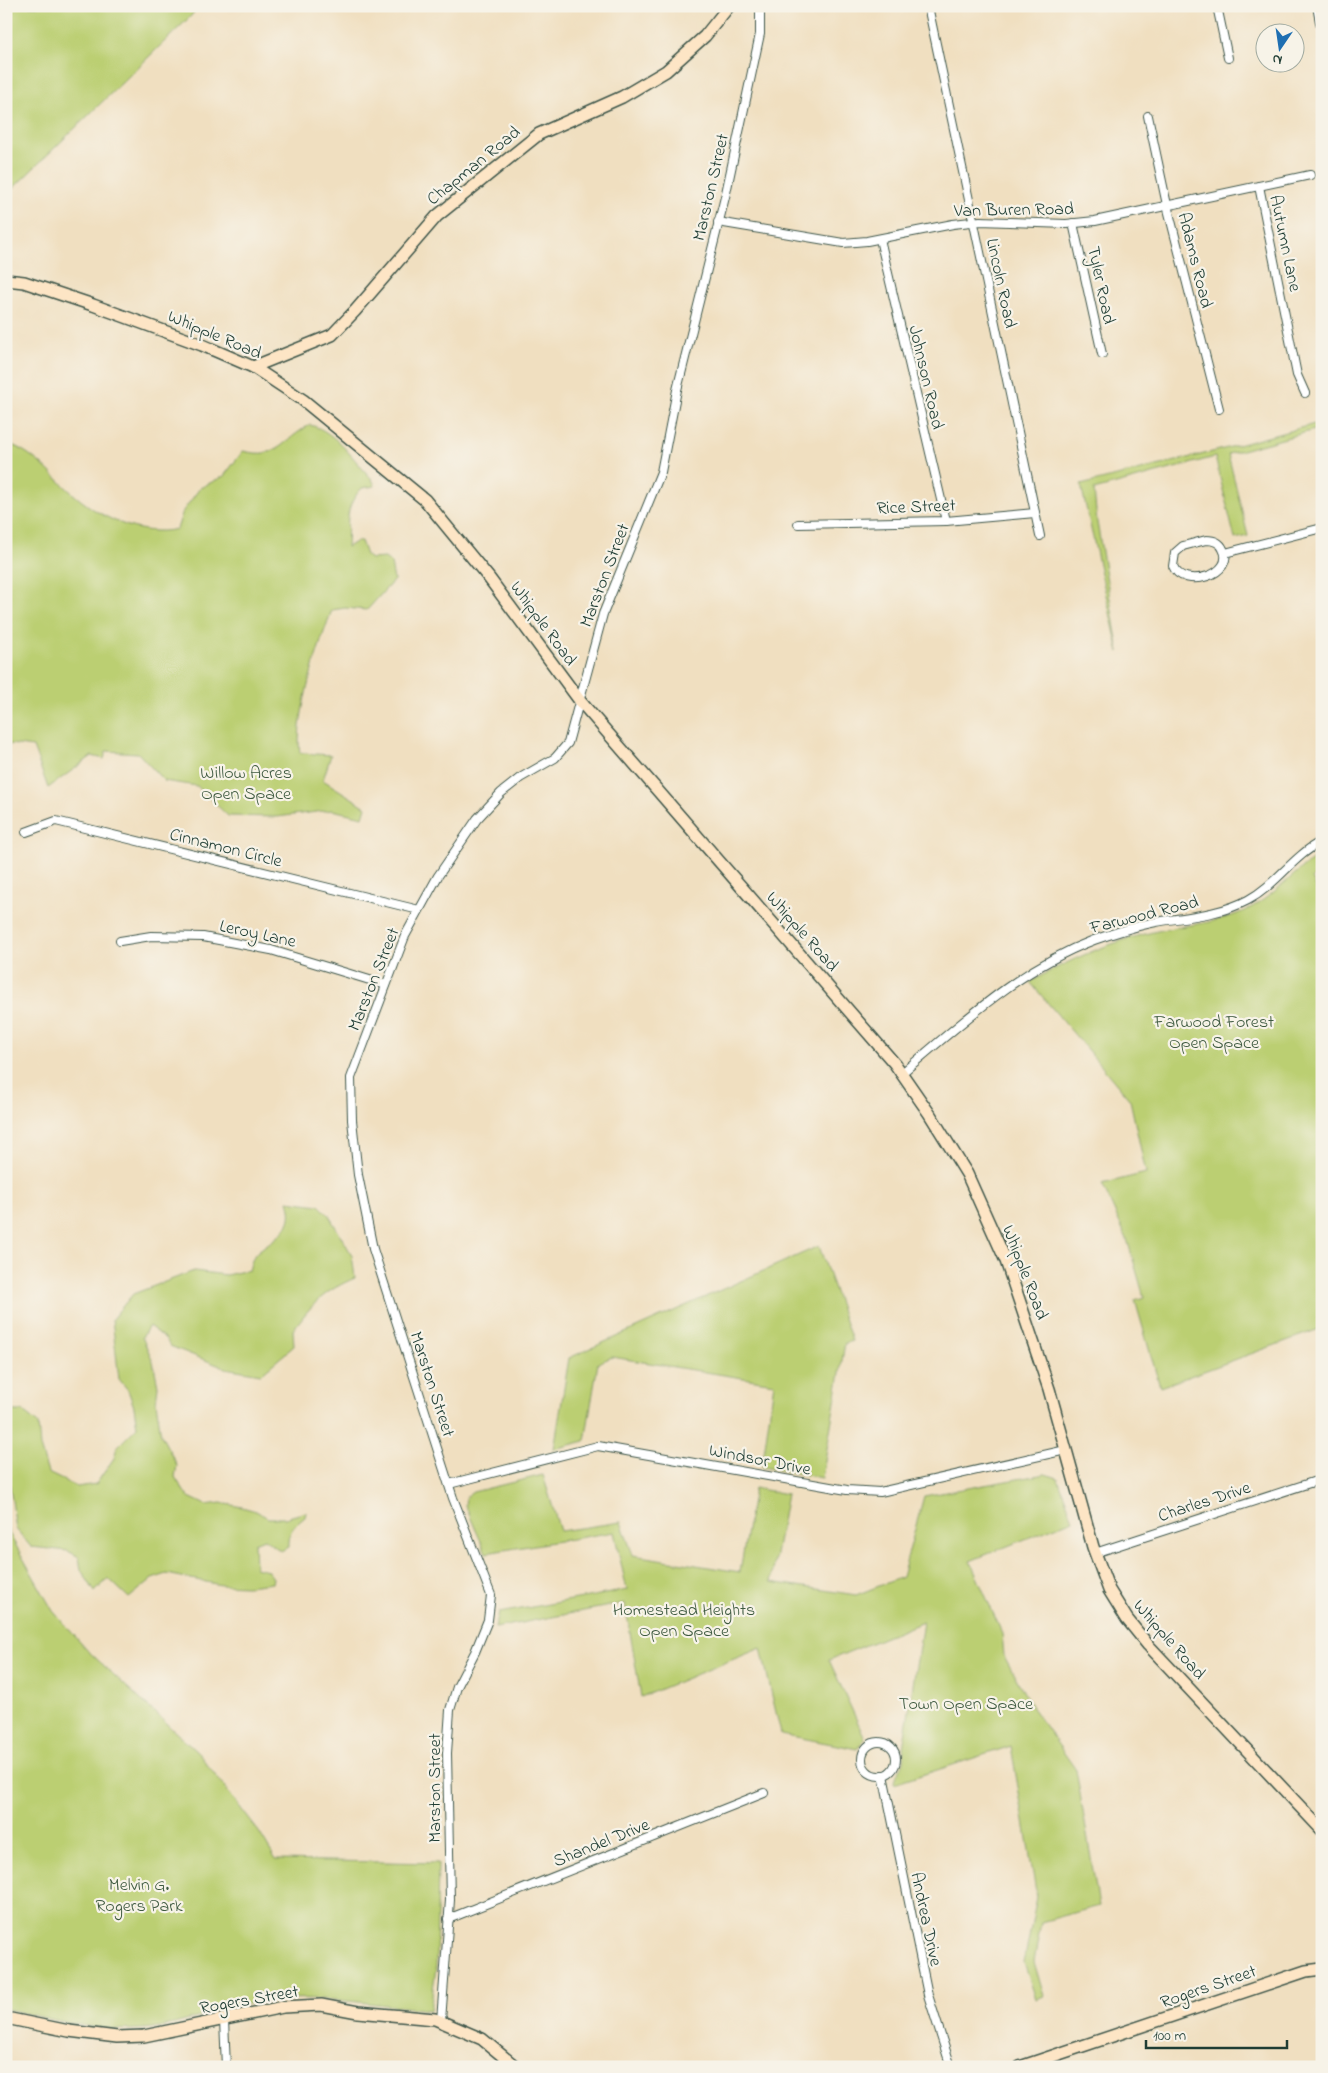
<svg xmlns="http://www.w3.org/2000/svg" width="1328" height="2073" font-family="'Indie Flower',sans-serif">
<rect width="100%" height="100%" fill="#f7f3e8"/>
<filter id="ink" filterUnits="userSpaceOnUse"><feTurbulence type="fractalNoise" baseFrequency=".02" numOctaves="2"/><feDisplacementMap in="SourceGraphic" scale="10" xChannelSelector="R" yChannelSelector="G"/><feConvolveMatrix kernelMatrix="1 2 1 2 8 2 1 2 1" color-interpolation-filters="sRGB"/></filter>
<filter id="wash" filterUnits="userSpaceOnUse"><feTurbulence type="fractalNoise" baseFrequency=".0096" numOctaves="4" result="noise"/><feDisplacementMap in="SourceGraphic" scale="20" xChannelSelector="R" yChannelSelector="G"/><feGaussianBlur stdDeviation="1.12" result="paint"/><feColorMatrix in="noise" values="0 0 0 0 0 0 0 0 0 0 0 0 0 0 0 0 0 1.4 0 .05"/><feComposite in="paint" operator="in"/></filter>
<g filter="url(#wash)">
<rect width="100%" height="100%" fill="#f0dfc0"/>
<g fill="#bbcf72" stroke="#6d8653">
<path d="M10 6H198L191 16 6 195V12Z"/>
<path d="M1322 422V430L1318 429 1228 454 1248 536 1235 539 1215 457 1094 490 1097 522 1119 652 1081 485 1216 451Z"/>
<path d="M310 425C336 431 354 461 372 479L375 486 362 488C343 508 349 521 347 547L357 541H361L366 555 371 559 385 558 391 563 394 580 367 610 345 608 332 610C319 644 294 719 300 753L331 755 323 780 366 807 363 817 332 810 277 817 228 816 197 786 164 781 138 753 106 751 104 759 92 756 48 788 33 747 10 744 6 749V443C31 450 51 474 70 491 97 516 139 538 177 529L183 511 200 488 224 476 243 451C280 460 281 440 310 425Z"/>
<path d="M1322 854V871L1312 878 1322 900V1328L1160 1387 1135 1300 1144 1297 1127 1239 1102 1184 1146 1173 1130 1100 1030 982C1069 960 1109 942 1153 932 1183 925 1214 924 1242 912 1274 898 1293 871 1322 854Z"/>
<path d="M288 1201 319 1205 328 1214 352 1255 355 1278C324 1291 312 1304 293 1330L294 1346 261 1374 225 1368 170 1346 165 1338 149 1326 142 1337 153 1361 158 1386 156 1402 161 1435 177 1465 175 1477 187 1496 206 1505 221 1503 242 1507 256 1511 268 1518H285L306 1512 305 1517C294 1526 287 1532 288 1547L281 1551 264 1539 254 1543 255 1568 268 1571 273 1578 272 1583 247 1586 221 1585 167 1574 152 1579 129 1598 108 1578 95 1592 81 1570 79 1557 68 1551 31 1547 16 1529 10 1486 6 1476V1411H22L38 1424 40 1447 48 1473 77 1487 96 1484 114 1458 117 1447 137 1427 134 1407 128 1390 119 1379 112 1319 133 1294 194 1271 226 1275 249 1270C251 1264 253 1255 257 1252 275 1237 298 1229 288 1201Z"/>
<path d="M819 1246 852 1341 845 1343 822 1478 762 1467 774 1383 612 1357 598 1363 585 1441 554 1449 569 1358Z"/>
<path d="M1045 1474 1058 1478 1073 1520 970 1561 1002 1633 1004 1656 1033 1709 1076 1770 1099 1906 1041 1922 1034 1962 1044 1996 1036 1999 1024 1963 1037 1897 1011 1746 894 1784C894 1770 909 1768 903 1748L923 1622 829 1660 865 1738 857 1749 781 1734 761 1648 641 1697 625 1603 495 1628 499 1613 627 1590 614 1532 486 1553 465 1505 466 1497 473 1492 543 1475 560 1531 621 1522 633 1555 740 1572 754 1488 787 1494 771 1582 856 1595 902 1577 924 1496Z"/>
<path d="M6 1528 53 1611 86 1649 199 1754 259 1832 276 1860 438 1863 436 1968 430 2010C378 2005 324 1995 271 2000 232 2004 198 2020 160 2027 108 2036 57 2020 6 2009Z"/>
</g>
</g>
<g filter="url(#ink)">
<g fill="none" stroke-linecap="round" stroke-linejoin="round">
<g stroke="#3e5549" stroke-width="10">
<g id="street">
<path d="M928 6 1040 536"/>
<path d="M1217 6 1228 58"/>
<path d="M1317 6 1322 33"/>
<path d="M1148 116 1167 205 1219 409"/>
<path d="M1259 186 1297 375 1305 393"/>
<path d="M718 222 843 243 867 241 953 224 980 221 1066 224 1095 221 1310 175"/>
<path d="M1073 223 1102 354"/>
<path d="M880 239 946 521"/>
<path d="M798 524 946 521 1035 513"/>
<path d="M1206 540C1213 540 1220 542 1223 549 1237 574 1183 591 1173 566L1175 553 1183 546Z"/>
<path d="M1225 553 1322 528"/>
<path d="M26 832 56 821 419 910"/>
<path d="M120 941 151 936 203 937 271 950 386 985"/>
<path d="M902 1073C962 1023 1020 968 1094 940 1114 933 1135 926 1156 922 1186 917 1220 915 1248 900 1276 885 1293 856 1322 841"/>
<path d="M449 1484 598 1446 847 1490 880 1492 1066 1450"/>
<path d="M1095 1553 1322 1479"/>
<circle cx="879" cy="1759" r="17"/>
<path d="M883 1775 928 1995 951 2067"/>
<path d="M448 1919 764 1793"/>
<path d="M224 2020 226 2067"/>
<path d="M441 2021 450 1900 447 1753 450 1710 457 1687 475 1652 488 1620 491 1595 453 1498 373 1249 358 1175 352 1120 351 1078 405 936 438 876 477 819 501 793 520 778 555 758 568 743 603 614 661 472 677 390 726 193 760 34V6"/>
</g>
</g>
<g stroke="#3e5549" stroke-width="14">
<g id="secondary">
<path d="M6 280 24 282 93 305 202 345 253 367 303 400 425 500 489 578 580 701 895 1064 929 1113 967 1174 1006 1261 1049 1389 1093 1547 1109 1590 1127 1619 1148 1645 1322 1830"/>
<path d="M253 367 332 335 355 311 437 216 539 134 622 97 666 71 705 36 729 6"/>
<path d="M6 2018 69 2031 117 2037 144 2036 283 2007 321 2005 358 2012 435 2019 482 2039 516 2067"/>
<path d="M1020 2067 1306 1971 1322 1969"/>
</g>
</g>
<use href="#street" stroke="#fff" stroke-width="8"/>
<use href="#secondary" stroke="#fde5c5" stroke-width="11"/>
</g>
</g>
<g text-anchor="middle" stroke-width="4.5" stroke-linejoin="round" paint-order="stroke">
<g font-size="18" fill="#1f3d34" stroke="#f7f3e8">
<text transform="translate(473 165) rotate(-39)" y="6">Chapman Road</text>
<text transform="translate(710 187) rotate(-77)" y="6">Marston Street</text>
<text transform="translate(1014 209) rotate(-1)" y="6">Van Buren Road</text>
<text transform="translate(1286 243) rotate(78)" y="6">Autumn Lane</text>
<text transform="translate(1196 260) rotate(76)" y="6">Adams Road</text>
<text transform="translate(1002 283) rotate(78)" y="6">Lincoln Road</text>
<text transform="translate(1102 285) rotate(78)" y="6">Tyler Road</text>
<text transform="translate(215 334) rotate(23)" y="6">Whipple Road</text>
<text transform="translate(927 377) rotate(77)" y="6">Johnson Road</text>
<text transform="translate(916 506) rotate(-2)" y="6">Rice Street</text>
<text transform="translate(604 575) rotate(-69)" y="6">Marston Street</text>
<text transform="translate(544 623) rotate(54)" y="6">Whipple Road</text>
<text transform="translate(226 847) rotate(14)" y="6">Cinnamon Circle</text>
<text transform="translate(1144 914) rotate(-14)" y="6">Farwood Road</text>
<text transform="translate(803 931) rotate(49)" y="6">Whipple Road</text>
<text transform="translate(258 933) rotate(12)" y="6">Leroy Lane</text>
<text transform="translate(373 979) rotate(-68)" y="6">Marston Street</text>
<text transform="translate(1026 1272) rotate(69)" y="6">Whipple Road</text>
<text transform="translate(433 1384) rotate(72)" y="6">Marston Street</text>
<text transform="translate(760 1459) rotate(11)" y="6">Windsor Drive</text>
<text transform="translate(1204 1501) rotate(-18)" y="6">Charles Drive</text>
<text transform="translate(1170 1639) rotate(49)" y="6">Whipple Road</text>
<text transform="translate(434 1788) rotate(-90)" y="6">Marston Street</text>
<text transform="translate(601 1842) rotate(-22)" y="6">Shandel Drive</text>
<text transform="translate(927 1919) rotate(78)" y="6">Andrea Drive</text>
<text transform="translate(1208 1986) rotate(-19)" y="6">Rogers Street</text>
<text transform="translate(249 1999) rotate(-10)" y="6">Rogers Street</text>
</g>
<g font-size="18" fill="#3e5a40" stroke="#f7f3e8">
<text x="246" y="778">Willow Acres<tspan x="246" dy="21">Open Space</tspan></text>
<text x="1214" y="1027">Farwood Forest<tspan x="1214" dy="21">Open Space</tspan></text>
<text x="684" y="1615">Homestead Heights<tspan x="684" dy="21">Open Space</tspan></text>
<text x="966" y="1709">Town Open Space</text>
<text x="139" y="1890">Melvin G.<tspan x="139" dy="21">Rogers Park</tspan></text>
</g>
</g>
<rect width="1328" height="2073" fill="none" stroke="#f7f3e8" stroke-width="25"/>
<g transform="translate(1280 48) rotate(193)"><circle r="24" fill="#f7f3e8" stroke="#a1aaa0"/>
<path d="M0-4L9 19L0 12L-9 19Z" fill="#1f6fb2"/>
<text y="-8" font-size="14" font-weight="bold" text-anchor="middle" fill="#1f3d34">N</text>
</g>
<path d="M1146 2040v8h141v-8" fill="none" stroke="#1f3d34" stroke-width="2.5"/>
<text x="1153" y="2040" font-size="15" fill="#1f3d34" stroke="#f7f3e8" stroke-width="4" paint-order="stroke">100 m</text>
</svg>
